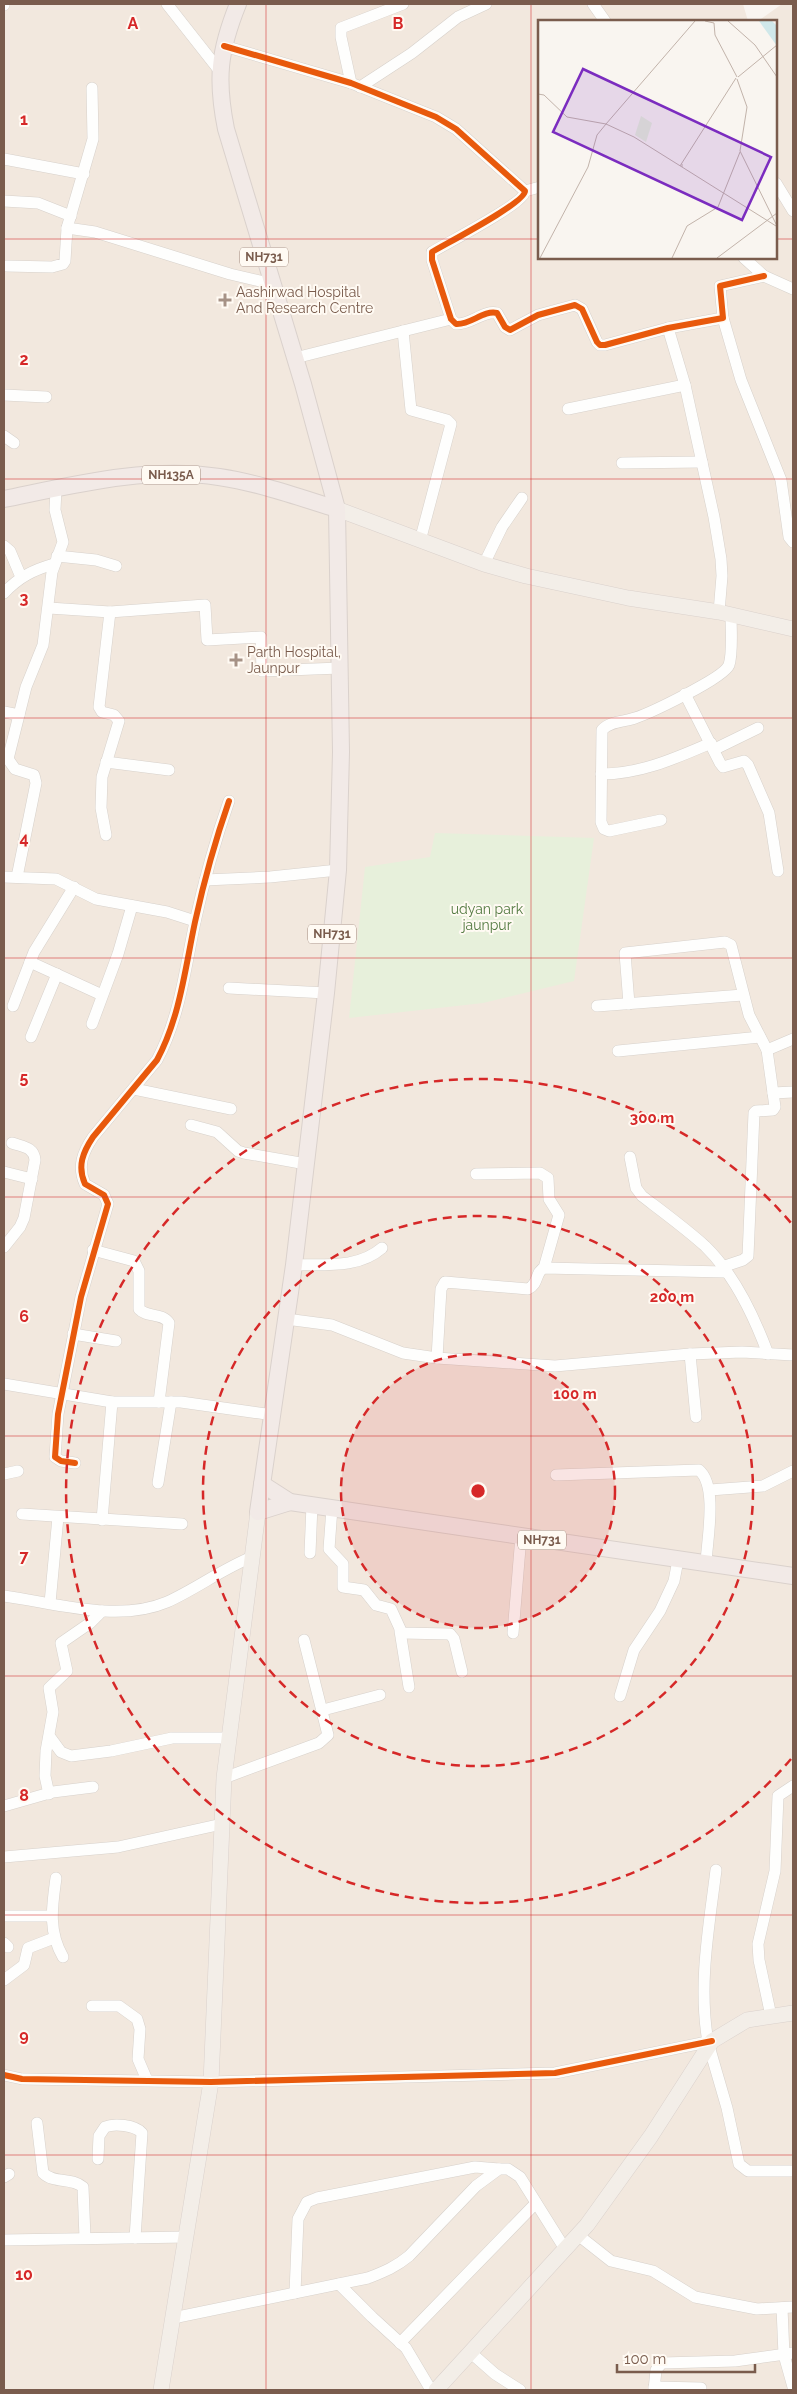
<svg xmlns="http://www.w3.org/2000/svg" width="797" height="2394" font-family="Raleway,sans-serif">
<rect width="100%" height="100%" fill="#f9f5f0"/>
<path fill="#f2e8de" d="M4 4H743L748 21H540V258H776V21H758L782 4H793V2390H4Z"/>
<path fill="#e7f0db" d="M435 833 594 838 574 981 483 1003 349 1018 365 867 430 857Z"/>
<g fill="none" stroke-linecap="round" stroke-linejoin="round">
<g stroke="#d7d1cb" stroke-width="12">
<g id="minor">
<path d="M167 4 219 70"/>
<path d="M593 4 605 21"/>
<path d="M4 5V4"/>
<path d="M224 46 351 83 436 117 456 129 525 191C525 203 447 243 432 252V260L451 319 456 324C471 325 483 310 497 313L505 327 510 330 538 315 575 305 582 309 597 342 600 345H605L668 328 723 318 720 286 764 276"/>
<path d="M351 83 341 37V28L403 4"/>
<path d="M360 87 412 53 458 17 486 4"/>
<path d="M4 159 84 174"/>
<path d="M776 183 793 211"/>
<path d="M525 191 540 187"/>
<path d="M4 201 38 203 71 216"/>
<path d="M67 228 95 232 230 274 273 284"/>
<path d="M744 258 764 276 793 289"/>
<path d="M6 266 52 267 63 264 65 261 67 228 93 139 92 88"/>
<path d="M723 318 741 380 781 480 789 537 793 542"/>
<path d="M668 328 685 385 714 517 721 559 722 576 719 612"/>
<path d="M403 331 411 410 447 420 451 424 420 541"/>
<path d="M295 358 451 319"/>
<path d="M4 395 46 397"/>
<path d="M568 409 685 385"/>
<path d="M4 436 14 443"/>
<path d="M622 463 702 462"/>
<path d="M4 546 10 551 21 577"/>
<path d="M57 556 96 560 116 566"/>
<path d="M484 564 502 527 522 498"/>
<path d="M4 593C19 577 33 570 54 564"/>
<path d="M49 608 110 612 205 605 207 640 261 637 262 671 340 668"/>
<path d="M685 694 720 763 723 767 744 761 748 765 769 813 778 871"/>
<path d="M4 712 19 715"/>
<path d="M715 749 758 728"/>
<path d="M106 762 169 770"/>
<path d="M601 774C641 774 676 758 711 743"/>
<path d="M661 820 609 831 604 829 601 822 602 730C610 721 624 722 635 718 650 713 724 678 729 665 733 653 731 628 731 615"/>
<path d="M106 835 101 808 102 777 119 721 114 715 102 712 99 707 110 612"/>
<path d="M4 877 56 879 96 899 167 912 195 921"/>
<path d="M17 877 36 783 34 775 15 769 8 759 26 687 43 645 52 572 63 542 55 510 56 489"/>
<path d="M205 880 270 877 338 870"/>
<path d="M30 962 102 995"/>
<path d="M229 988 326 993"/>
<path d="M629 1004 625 953 725 942 731 945 749 1015 767 1050 775 1107 773 1110 756 1111 754 1113 748 1256 743 1260 722 1267"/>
<path d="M13 1006 34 952 74 887"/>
<path d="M597 1006 743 995"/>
<path d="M92 1024 118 954 132 906"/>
<path d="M31 1037 57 974"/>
<path d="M767 1050 793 1039"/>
<path d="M618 1051 760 1037"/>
<path d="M134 1089 231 1109"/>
<path d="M773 1093 793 1092"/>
<path d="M191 1125 217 1132 238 1151 244 1153 306 1164"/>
<path d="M630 1157 636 1188 642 1196C663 1212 685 1228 705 1246 735 1275 754 1316 768 1354"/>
<path d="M4 1172 32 1179"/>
<path d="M476 1174 540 1173 548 1178 549 1199 559 1215 544 1268"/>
<path d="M4 1247 20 1227 24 1218 35 1160C34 1147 23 1147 12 1143"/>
<path d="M93 1250 134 1261 139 1271V1309C147 1318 162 1312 169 1323L159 1402"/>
<path d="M294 1265C324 1264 358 1269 382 1248"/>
<path d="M286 1319 332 1325 403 1353 437 1358 555 1366 690 1354 742 1352 793 1355"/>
<path d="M73 1334 116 1341"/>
<path d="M690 1354 696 1417"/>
<path d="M437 1358 441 1289 445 1282 528 1289C539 1284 535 1272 544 1268L725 1272"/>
<path d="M4 1384 112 1402H181L273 1415"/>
<path d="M75 1463 61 1461 55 1457 58 1414 81 1297 108 1204 104 1195 85 1184C77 1166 83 1152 93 1137L157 1060C180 1017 185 969 195 922 204 881 215 841 229 801"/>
<path d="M4 1474 18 1471"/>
<path d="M556 1475 699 1470C718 1486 707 1540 706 1563"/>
<path d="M158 1483 171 1402"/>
<path d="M710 1490 763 1486 793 1471"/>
<path d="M332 1508 329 1549 343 1564V1587L364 1590 376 1605 391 1609 402 1633 450 1634 454 1639 462 1672"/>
<path d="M22 1514 182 1524"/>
<path d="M102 1520 112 1402"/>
<path d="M310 1553 312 1505"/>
<path d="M4 1596C55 1603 118 1623 167 1602 196 1589 222 1569 252 1557"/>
<path d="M50 1603 58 1517"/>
<path d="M400 1631 409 1687"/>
<path d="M513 1633 521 1536"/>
<path d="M620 1696 634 1650 660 1611 674 1581 678 1560"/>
<path d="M323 1710 380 1695"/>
<path d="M50 1737 61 1752 71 1756 111 1751 172 1738H228"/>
<path d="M224 1778 319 1743 328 1735 304 1640"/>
<path d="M49 1794 45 1776 46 1751 53 1712 49 1688 67 1671 61 1643 90 1623 102 1611"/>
<path d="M4 1806 53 1792 93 1787"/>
<path d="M4 1857 118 1847 222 1824"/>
<path d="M56 1878C52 1907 48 1931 63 1957"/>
<path d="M4 1916H51"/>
<path d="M4 1943 8 1947"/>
<path d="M4 1980 24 1965 28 1948 54 1938"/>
<path d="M92 2006H119L137 2019 140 2029 138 2059 147 2080"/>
<path d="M771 2016 759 1960 758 1944 775 1871 778 1796 793 1786"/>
<path d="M708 2042C698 1984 709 1927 716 1870"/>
<path d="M709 2046 727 2108 739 2164 748 2171H793"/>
<path d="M4 2075 22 2079 211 2082 555 2073 712 2041"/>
<path d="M37 2123 43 2173C54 2184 72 2177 83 2187L85 2238"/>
<path d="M98 2159 99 2136 105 2127C114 2123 135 2125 142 2133L135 2238"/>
<path d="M4 2177 9 2174"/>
<path d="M578 2235 611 2261 653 2271 695 2297 757 2309 793 2307"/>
<path d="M4 2240 187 2237"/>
<path d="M339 2284 372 2317 406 2348 431 2390"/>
<path d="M295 2293 298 2219 307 2202 317 2198 475 2167 499 2169"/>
<path d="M782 2308 784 2355 793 2387"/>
<path d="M173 2318 368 2278C383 2272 396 2267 409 2256L476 2186 499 2169H508L520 2177 565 2249"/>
<path d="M400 2343 536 2203"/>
<path d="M470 2352 495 2374 520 2390"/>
<path d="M654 2387 701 2388"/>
<path d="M654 2390 656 2370 662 2363 735 2361 793 2353"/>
</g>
</g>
<g stroke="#dad1cc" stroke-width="16">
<g id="major">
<path d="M337 509 484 564 526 576 628 598 719 612 793 629"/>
<path d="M161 2390 211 2082 224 1778 258 1512"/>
<path d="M436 2390 587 2225 651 2136 712 2041 747 2020 793 2013"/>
</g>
</g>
<g stroke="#dad1cc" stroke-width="18">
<g id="highway">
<path d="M238 4C219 51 216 79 226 129L303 384 337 509 341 752 338 870 326 993 294 1265 258 1512 290 1502"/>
<path d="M4 499C73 485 148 466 219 477 259 483 298 497 337 509"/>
<path d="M262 1484 290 1502 793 1576"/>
</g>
</g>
<use href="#minor" stroke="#fefefd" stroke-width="11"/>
<use href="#major" stroke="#f3eee8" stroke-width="15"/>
<use href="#highway" stroke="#f2eae7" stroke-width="16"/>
<g stroke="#fffaf3" stroke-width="9">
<g id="cycleway">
<path d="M224 46 351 83 436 117 456 129 525 191C525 203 447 243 432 252V260L451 319 456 324C471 325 483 310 497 313L505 327 510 330 538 315 575 305 582 309 597 342 600 345H605L668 328 723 318 720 286 764 276"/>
<path d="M75 1463 61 1461 55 1457 58 1414 81 1297 108 1204 104 1195 85 1184C77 1166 83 1152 93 1137L157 1060C180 1017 185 969 195 922 204 881 215 841 229 801"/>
<path d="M4 2075 22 2079 211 2082 555 2073 712 2041"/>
</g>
</g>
<use href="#cycleway" stroke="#e8590c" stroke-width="6"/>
</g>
<path fill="none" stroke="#d62828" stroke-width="1" stroke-opacity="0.55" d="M266 4V2390M531 4V2390M4 239H540M776 239H793M4 479H793M4 718H793M4 958H793M4 1197H793M4 1436H793M4 1676H793M4 1915H793M4 2155H793"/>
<circle cx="478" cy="1491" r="137" fill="#d62828" fill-opacity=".12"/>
<g fill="none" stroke="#d62828" stroke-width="2.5" stroke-dasharray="9 6">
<circle cx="478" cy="1491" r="137"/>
<circle cx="478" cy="1491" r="275"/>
<path d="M791 1759A412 412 0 1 1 791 1223"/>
</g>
<g fill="#a69286" stroke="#fffaf3" stroke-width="2">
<path d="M222.5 292.5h5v5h5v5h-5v5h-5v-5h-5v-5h5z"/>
<path d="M233.5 652.5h5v5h5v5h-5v5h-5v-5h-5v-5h5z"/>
</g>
<g text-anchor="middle" stroke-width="4" stroke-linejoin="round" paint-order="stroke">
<g fill="#fffaf3" stroke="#a28b7f" stroke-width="1">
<rect x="240" y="247.5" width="48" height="19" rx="4"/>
<rect x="142" y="465.5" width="58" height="19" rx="4"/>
<rect x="308" y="924.5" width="48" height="19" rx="4"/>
<rect x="518" y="1530.5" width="48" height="19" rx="4"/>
</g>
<g font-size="12" font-weight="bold" fill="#7a5c4d">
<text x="264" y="261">NH731</text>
<text x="171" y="479">NH135A</text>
<text x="332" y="938">NH731</text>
<text x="542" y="1544">NH731</text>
</g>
<g font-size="14" fill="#7a5c4d" stroke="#fffaf3" text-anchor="start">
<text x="236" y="297">Aashirwad Hospital<tspan x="236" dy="16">And Research Centre</tspan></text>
<text x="247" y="657">Parth Hospital,<tspan x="247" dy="16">Jaunpur</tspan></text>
</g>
<g font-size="14" fill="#537a41" stroke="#fffaf3">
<text x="487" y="914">udyan park<tspan x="487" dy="16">jaunpur</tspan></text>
</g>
</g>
<g transform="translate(538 20)">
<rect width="239" height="239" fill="#f9f5f0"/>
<path d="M103 96 114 103 108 122 97 115Z" fill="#e7f0db"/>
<path d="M221 1H234L239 6V26Z" fill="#d0e8ea"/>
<path fill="none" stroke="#c2b3aa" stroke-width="1" d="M167 1 176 3 177 15 199 57M190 1 217 25 239 57M200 57 239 25M199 59 209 87 202 131 239 206M0 74 6 75 29 97 68 104 96 117 144 147V144M68 104 157 1M142 146 198 58M144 147 238 206M2 238 50 147 59 115 68 104M134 238 149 206 180 187 202 132M179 238 239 193"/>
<path fill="#7b2cbf" fill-opacity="0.15" stroke="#7b2cbf" stroke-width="2.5" d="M45 49 233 137 204 200 15 112Z"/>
<rect width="239" height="239" fill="none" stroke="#7a5c4d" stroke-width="2.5"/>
</g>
<g font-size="16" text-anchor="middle" font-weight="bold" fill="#d62828" stroke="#fffaf3" stroke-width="4" stroke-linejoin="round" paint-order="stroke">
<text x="133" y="29">A</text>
<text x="398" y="29">B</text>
<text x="24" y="125">1</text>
<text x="24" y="365">2</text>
<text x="24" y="604">3</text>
<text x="24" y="844">4</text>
<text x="24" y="1083">5</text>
<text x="24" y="1322">6</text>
<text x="24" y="1562">7</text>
<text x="24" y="1801">8</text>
<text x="24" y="2041">9</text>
<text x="24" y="2280">10</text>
</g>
<circle cx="478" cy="1491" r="8" fill="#d62828" stroke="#fffaf3" stroke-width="2.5"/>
<g font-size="15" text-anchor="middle" font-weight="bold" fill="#d62828" stroke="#fffaf3" stroke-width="4" stroke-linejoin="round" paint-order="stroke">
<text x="652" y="1123">300 m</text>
<text x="672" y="1302">200 m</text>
<text x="575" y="1399">100 m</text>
</g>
<rect width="797" height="2394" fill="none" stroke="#7a5c4d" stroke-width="10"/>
<path d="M617 2364v8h138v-8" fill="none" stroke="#7a5c4d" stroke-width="2.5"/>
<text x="624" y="2364" font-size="15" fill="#7a5c4d" stroke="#fffaf3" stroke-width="4" paint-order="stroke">100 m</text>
</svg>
